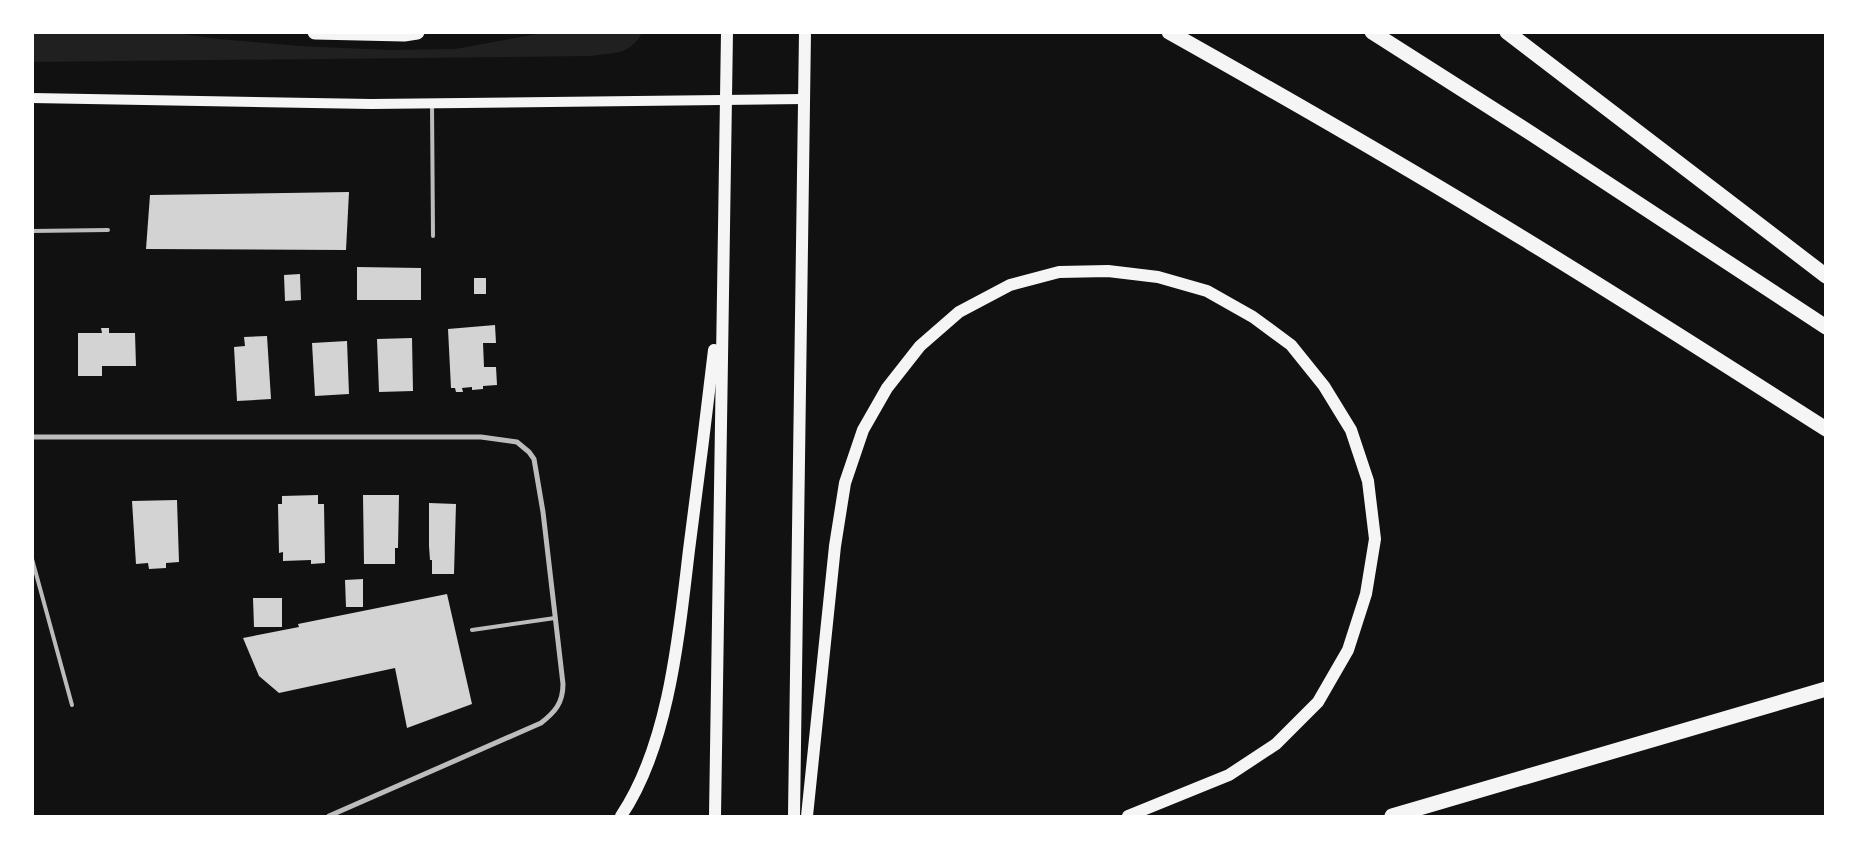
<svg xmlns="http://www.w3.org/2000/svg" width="1858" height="849" font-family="Quicksand,sans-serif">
<rect width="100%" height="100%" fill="#111"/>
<path fill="#202020" d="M168 32 219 39 299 46 390 50 455 49 543 33H642C629 56 615 52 592 56L33 62V33Z"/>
<g fill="#d3d3d3">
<path d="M349 192 346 250 146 249 150 195Z"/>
<path d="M357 267 421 268V300H357Z"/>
<path d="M300 274 301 300 285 301 284 275Z"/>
<rect x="474" y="278" width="12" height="16"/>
<path d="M495 325 496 343H483L484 367H496L497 385 483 386V389L472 390V387L462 388 463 392H456L455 388H451L448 329Z"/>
<path d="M101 328H109V333H135L136 366H102V376H78V333H102Z"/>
<path d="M267 336 271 399 237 401 234 347 245 346 244 337Z"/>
<path d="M412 338 413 391 379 392 377 339Z"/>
<path d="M347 341 349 394 315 396 312 343Z"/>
<path d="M318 495V504H324L325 563 311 564V560L283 561V552L279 553 278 504H282V496Z"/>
<path d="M363 495H399L398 548H395V564H364Z"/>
<path d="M177 500 179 562 166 563V568L149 569 148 563 136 564 132 501Z"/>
<path d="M429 503 456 504 454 574H432V560H430L429 546Z"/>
<path d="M363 579V607H346L345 580Z"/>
<path d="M447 594 472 704 407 728 395 668 279 693 259 676 243 638 299 627 298 624Z"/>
<path d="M253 598H282V627H254Z"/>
</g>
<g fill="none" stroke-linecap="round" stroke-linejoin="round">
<g stroke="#bcbcbc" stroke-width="4">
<path d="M432 105 433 236"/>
<path d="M32 231 108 230"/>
<path d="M32 559 72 705"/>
<path d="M472 630 555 618"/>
</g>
<path stroke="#bcbcbc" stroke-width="5" d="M32 437H481L517 442 529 452 534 459 543 512 563 684C563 703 555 712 541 723L329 816"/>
<path stroke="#f5f5f5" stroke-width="10" d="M32 98 371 104 804 99"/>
<g stroke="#f5f5f5" stroke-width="12">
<path d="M621 816C669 745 679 634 689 550 698 483 706 417 714 350"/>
<path d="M715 816 727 32"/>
<path d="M794 816 805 32"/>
<path d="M807 816 835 546 845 483 863 430 887 388 920 346 959 312 1010 285 1059 272 1108 271 1158 277 1207 291 1253 317 1291 345 1324 386 1351 430 1368 481 1375 539 1366 594 1348 650 1318 702 1276 744 1229 775 1128 816"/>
</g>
<g stroke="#f5f5f5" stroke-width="15">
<path d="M315 32 404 34 417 32"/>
<path d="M1169 32C1274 91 1379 151 1483 214 1598 283 1712 356 1826 429"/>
<path d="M1372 32 1532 134 1826 327"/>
<path d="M1507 32 1826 276"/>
<path d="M1392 816 1826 689"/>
</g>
</g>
<rect width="1858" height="849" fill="none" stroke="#ffffff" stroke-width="68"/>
</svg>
